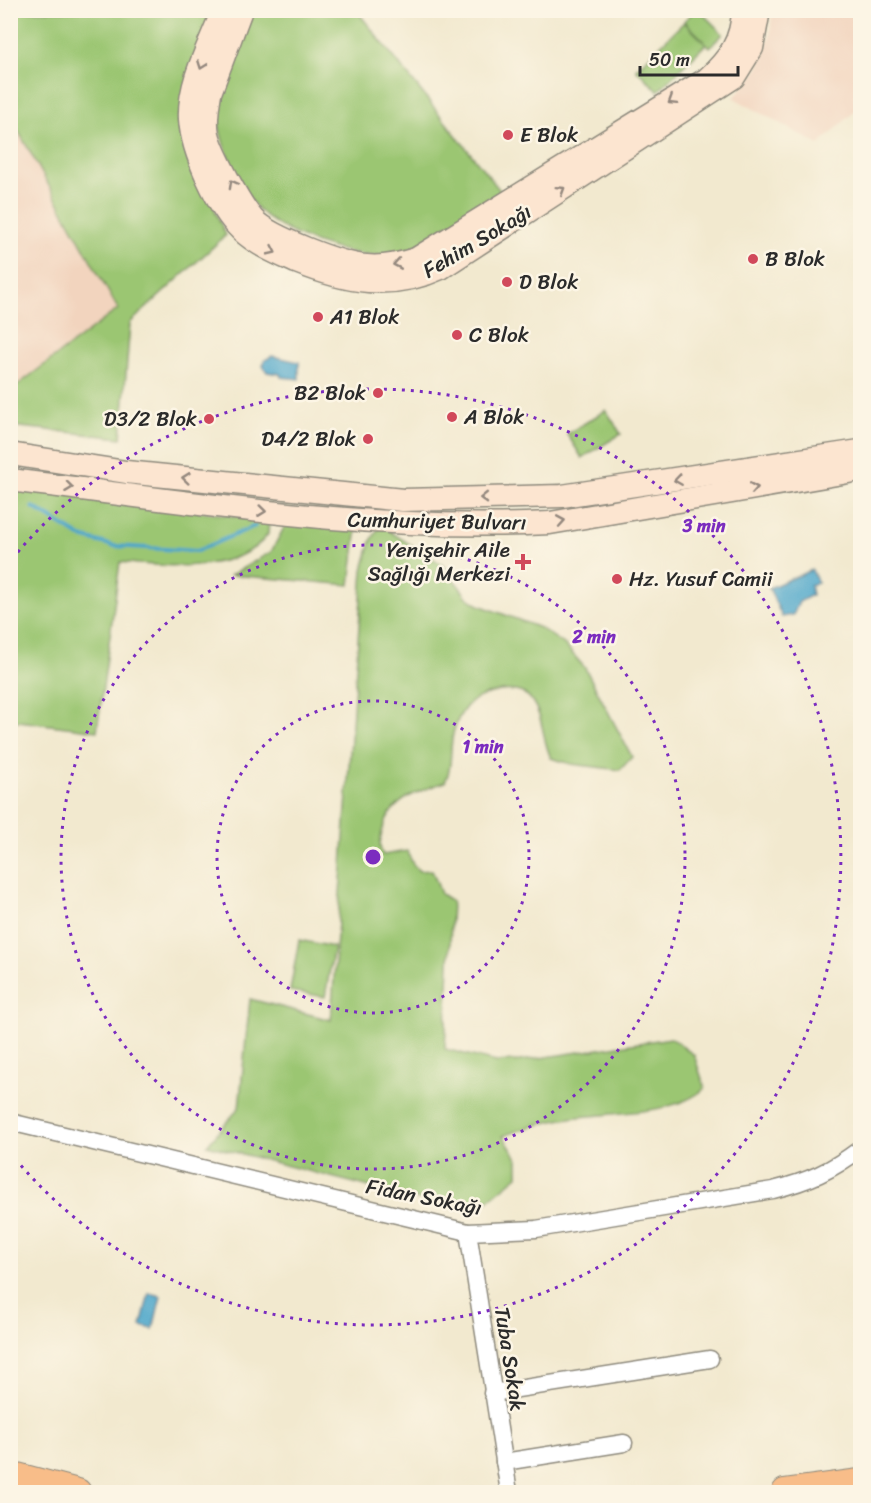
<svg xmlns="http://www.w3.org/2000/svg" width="871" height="1503" font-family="Sriracha,sans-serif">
<rect width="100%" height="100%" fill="#fcf5e5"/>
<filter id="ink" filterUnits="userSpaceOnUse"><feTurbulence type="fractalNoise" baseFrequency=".0167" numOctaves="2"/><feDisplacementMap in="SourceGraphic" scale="12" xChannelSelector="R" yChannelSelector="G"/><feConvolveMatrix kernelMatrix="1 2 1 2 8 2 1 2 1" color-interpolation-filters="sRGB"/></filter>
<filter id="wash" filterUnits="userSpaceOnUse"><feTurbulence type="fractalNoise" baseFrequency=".008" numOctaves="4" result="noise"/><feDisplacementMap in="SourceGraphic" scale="24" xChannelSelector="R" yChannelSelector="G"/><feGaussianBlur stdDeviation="1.35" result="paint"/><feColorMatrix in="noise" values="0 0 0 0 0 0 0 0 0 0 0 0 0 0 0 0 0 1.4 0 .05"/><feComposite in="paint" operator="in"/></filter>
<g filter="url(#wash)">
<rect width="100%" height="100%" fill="#f2e9cf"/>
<g fill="#f2d4be">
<path d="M772 11H860V106L819 145 734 98 757 70 770 36Z"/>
<path d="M10 118 118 309 11 390H10Z"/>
</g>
<g fill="#9bc672" stroke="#63784e" stroke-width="1.5">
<path d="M11 11H213L215 211 226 235 130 323 121 438 11 426V390L118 309 11 118Z"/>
<path d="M253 11H357L503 194C470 215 435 247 396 254 358 261 289 238 261 212 239 192 215 134 218 104 221 77 242 37 253 11Z"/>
<path d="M694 11H700L723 34 710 47 684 21Z"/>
<path d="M684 22 706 44 658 91 636 69Z"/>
<path d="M606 410 621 434 582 458 567 434Z"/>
<path d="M11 485 269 521 268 534C240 574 163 567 120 562L97 731 11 720Z"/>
<path d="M358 518 350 585 231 575 271 552 286 524Z"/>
<path d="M388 527 392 533 443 565 467 597 479 605 540 628 564 644 585 668 632 757 620 770 571 764 551 758C542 740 544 718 532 701 521 682 478 692 466 707 462 712 457 721 455 727 448 745 454 764 445 782 415 792 386 802 381 837 380 844 379 848 383 855L407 851 413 864 419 871 432 870 441 894 452 901 445 1049 496 1062 520 1061 671 1038 694 1055 705 1088C675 1116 610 1112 570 1118 547 1121 525 1128 503 1136L518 1160V1176L481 1206 455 1209 207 1145 239 1108 250 999 331 1020 363 570 371 541 378 529Z"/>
<path d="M299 940 334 947 325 997 290 991Z"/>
</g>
<g fill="#4ca6ca" stroke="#3c687a" stroke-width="1.5">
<path d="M272 356 299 362V379L281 377 280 374 267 372 263 366 265 360Z"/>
<path d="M812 570 818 583 810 585 812 595 799 602 793 615 782 617 769 588Z"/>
<path d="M149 1293 161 1296 153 1329 141 1326Z"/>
</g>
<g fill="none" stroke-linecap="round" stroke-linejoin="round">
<path stroke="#4ca6ca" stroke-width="4" d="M33 507 81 537 114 546 197 551 255 526"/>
</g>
</g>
<g filter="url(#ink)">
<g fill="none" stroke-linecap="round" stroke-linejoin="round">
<g stroke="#8e8a7d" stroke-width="19">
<g id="street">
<path d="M10 1122 468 1232 536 1229 773 1190C809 1181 831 1171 860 1149"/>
<path d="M468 1232 509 1492"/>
<path d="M492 1393 710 1359"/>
<path d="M504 1462 624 1443"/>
</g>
</g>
<g stroke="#8e8a7d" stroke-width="25">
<g id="secondary">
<path d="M223 10C210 44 188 83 190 119 192 152 218 208 241 230 257 245 276 253 296 262 346 282 391 291 441 268L734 77 752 48 759 10"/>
<path d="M241 10 210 93C208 106 205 121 208 134 213 154 240 204 253 219 269 237 341 264 366 266 383 268 400 264 416 259L707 79C729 59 742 41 743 10"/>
<path d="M10 454 126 472 403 500 562 496 860 451"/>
<path d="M10 480C190 502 369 532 550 523L860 470"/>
</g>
</g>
<g stroke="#8e8a7d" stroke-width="28">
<g id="primary">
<path d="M10 1474 78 1492"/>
<path d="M785 1492 860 1482"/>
</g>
</g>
<use href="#street" stroke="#fff" stroke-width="16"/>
<use href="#secondary" stroke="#fce5d0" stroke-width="22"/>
<use href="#primary" stroke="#f8bd89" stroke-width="26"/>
</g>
<defs><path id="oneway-chevron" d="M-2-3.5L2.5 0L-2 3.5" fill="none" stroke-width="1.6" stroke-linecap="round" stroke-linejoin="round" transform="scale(1.5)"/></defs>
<g stroke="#94887e">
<use href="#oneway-chevron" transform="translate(202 65) rotate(110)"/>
<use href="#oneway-chevron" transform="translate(672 101) rotate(148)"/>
<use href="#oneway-chevron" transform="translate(233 184) rotate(-119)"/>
<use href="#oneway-chevron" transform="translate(561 190) rotate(-32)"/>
<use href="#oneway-chevron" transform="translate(272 251) rotate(25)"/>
<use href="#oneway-chevron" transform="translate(397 264) rotate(170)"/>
<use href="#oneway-chevron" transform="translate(186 478) rotate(-174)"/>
<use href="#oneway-chevron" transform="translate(678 480) rotate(172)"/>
<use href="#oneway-chevron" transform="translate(69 487) rotate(7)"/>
<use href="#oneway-chevron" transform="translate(754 488) rotate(-10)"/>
<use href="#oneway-chevron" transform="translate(484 498) rotate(179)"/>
<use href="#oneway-chevron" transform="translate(262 511) rotate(7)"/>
<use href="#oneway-chevron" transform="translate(561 521) rotate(-10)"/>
</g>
</g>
<g fill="none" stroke="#7b2cbf" stroke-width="3" stroke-dasharray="3 6">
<circle cx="373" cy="857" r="156"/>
<circle cx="373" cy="857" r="312"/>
<path d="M12 559A468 468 0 1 1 12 1155"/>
</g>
<g fill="#d1495b" stroke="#fcf5e5" stroke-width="2">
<circle cx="508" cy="135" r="6"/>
<circle cx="753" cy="259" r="6"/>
<circle cx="507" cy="282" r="6"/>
<circle cx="318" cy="317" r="6"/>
<circle cx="457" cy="335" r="6"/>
<circle cx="378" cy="393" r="6"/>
<circle cx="452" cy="417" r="6"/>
<circle cx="209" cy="419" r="6"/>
<circle cx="368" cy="439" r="6"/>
<path d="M520 553h6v6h6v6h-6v6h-6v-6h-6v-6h6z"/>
<circle cx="617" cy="579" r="6"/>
</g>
<g text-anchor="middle" stroke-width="5" stroke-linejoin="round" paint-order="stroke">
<g font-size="21" fill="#2b2b2b" stroke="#fcf5e5" text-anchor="start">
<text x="520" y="142">E Blok</text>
<text x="765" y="266">B Blok</text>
<text x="519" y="289">D Blok</text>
<text x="330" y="324">A1 Blok</text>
<text x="469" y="342">C Blok</text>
<text x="366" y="400" text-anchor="end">B2 Blok</text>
<text x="464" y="424">A Blok</text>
<text x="197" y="426" text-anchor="end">D3/2 Blok</text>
<text x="356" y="446" text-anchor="end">D4/2 Blok</text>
<text x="510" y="557" text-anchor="end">Yenişehir Aile<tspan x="510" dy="24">Sağlığı Merkezi</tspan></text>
<text x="629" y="586">Hz. Yusuf Camii</text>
</g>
<g font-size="21" fill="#2b2b2b" stroke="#fcf5e5">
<text transform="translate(477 241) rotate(-31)" y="7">Fehim Sokağı</text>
<text transform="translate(437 521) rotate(1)" y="7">Cumhuriyet Bulvarı</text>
<text transform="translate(424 1197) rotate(11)" y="7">Fidan Sokağı</text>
<text transform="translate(510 1359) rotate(81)" y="7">Tuba Sokak</text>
</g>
</g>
<circle cx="373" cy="857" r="9" fill="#7b2cbf" stroke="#fcf5e5" stroke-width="3"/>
<g font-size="18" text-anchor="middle" font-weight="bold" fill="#7b2cbf" stroke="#fcf5e5" stroke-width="5" stroke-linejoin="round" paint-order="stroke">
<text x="704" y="532">3 min</text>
<text x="594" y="643">2 min</text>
<text x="483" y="753">1 min</text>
</g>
<rect width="871" height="1503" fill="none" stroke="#fcf5e5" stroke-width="36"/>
<path d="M640 66v9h98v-9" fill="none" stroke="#2b2b2b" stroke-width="3"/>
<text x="649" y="66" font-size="18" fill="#2b2b2b" stroke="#fcf5e5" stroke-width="4.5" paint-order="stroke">50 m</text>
</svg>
